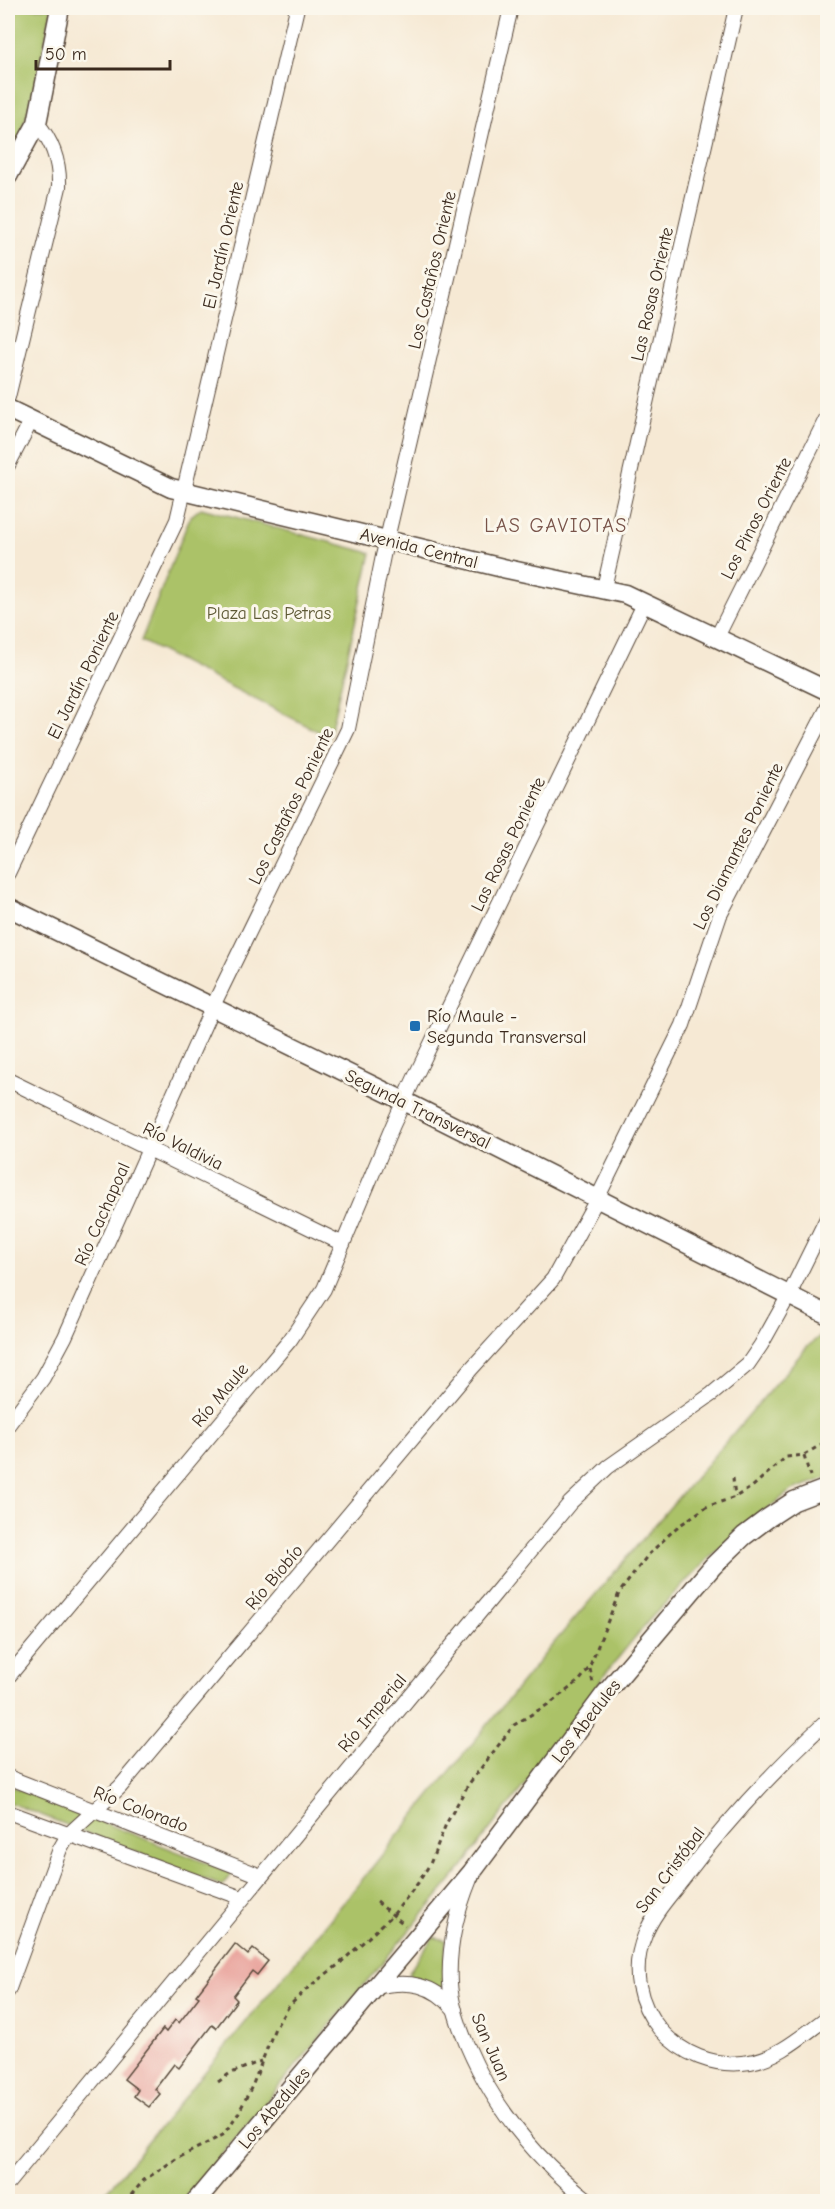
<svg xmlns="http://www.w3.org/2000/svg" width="835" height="2209" font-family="'Comic Neue',sans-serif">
<rect width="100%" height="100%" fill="#fbf7ec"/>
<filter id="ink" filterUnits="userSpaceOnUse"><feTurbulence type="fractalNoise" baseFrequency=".0167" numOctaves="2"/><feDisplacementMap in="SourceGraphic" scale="12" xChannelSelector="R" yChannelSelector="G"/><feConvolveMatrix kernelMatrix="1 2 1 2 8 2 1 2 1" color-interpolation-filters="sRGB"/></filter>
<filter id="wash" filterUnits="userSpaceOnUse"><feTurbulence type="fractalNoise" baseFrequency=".008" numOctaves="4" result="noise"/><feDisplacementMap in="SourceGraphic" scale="24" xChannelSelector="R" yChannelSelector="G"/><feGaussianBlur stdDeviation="1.35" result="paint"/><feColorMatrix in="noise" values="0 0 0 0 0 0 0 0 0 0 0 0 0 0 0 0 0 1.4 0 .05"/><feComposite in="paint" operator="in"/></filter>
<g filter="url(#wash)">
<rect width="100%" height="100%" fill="#f6e9d4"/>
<g fill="#abc267" stroke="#737642" stroke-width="1.5">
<path d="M8 8H52L38 74 22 132 8 158Z"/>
<path d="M201 508 371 553 329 737 141 641 190 517Z"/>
<path d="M820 1336H827V1478L792 1490 746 1525 707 1560 650 1619 605 1674 565 1733 483 1838 465 1864 183 2201 98 2202 310 1944 553 1644 807 1347Z"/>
<path d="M8 1785 232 1873 222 1886 8 1802Z"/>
<path d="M433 1937 446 1940 445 1979 442 1989 410 1979 409 1972Z"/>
</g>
<g id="blocks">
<path fill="#e89f98" d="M235 1944 248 1955 253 1949 268 1961 257 1975 252 1971 233 1996 237 2000 216 2028 212 2025 179 2068 174 2064 155 2089 160 2094 149 2107 134 2096 138 2090 124 2079 163 2029 166 2032 175 2020 179 2023 199 1997 196 1995Z"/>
</g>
</g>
<g filter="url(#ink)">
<use href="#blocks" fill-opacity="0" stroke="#574739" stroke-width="1.5"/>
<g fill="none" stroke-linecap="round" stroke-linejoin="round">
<g stroke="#574739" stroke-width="16">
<g id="minor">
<path d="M827 8H828"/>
<path d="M8 397 59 187C60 162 53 142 37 123"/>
<path d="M8 465 31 421"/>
<path d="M604 588 736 8"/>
<path d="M717 637 828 415"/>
<path d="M8 873 177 520 297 8"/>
<path d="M8 1080 343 1244"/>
<path d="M8 1425 43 1378 65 1337 212 1008 348 729 383 556 511 8"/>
<path d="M8 1677 290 1340 324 1289 393 1125 415 1077 645 602"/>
<path d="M828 1720C775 1769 726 1822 683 1879 669 1897 653 1914 645 1935 616 2004 678 2074 750 2062 780 2057 804 2034 828 2017"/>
<path d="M8 1777 261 1876"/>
<path d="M8 1812 242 1898"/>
<path d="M470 1879C457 1911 448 1948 450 1983 451 2003 459 2026 467 2045 494 2108 536 2160 591 2202"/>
<path d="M376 1987C408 1980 433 1983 455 2010"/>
<path d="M8 1991 60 1849 68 1835 120 1787 471 1369 553 1279 597 1199 683 1025 720 915 828 707"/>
<path d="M8 2183 570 1503 608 1467 712 1394 748 1364 761 1345 789 1295 828 1216"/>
</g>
</g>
<g stroke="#574739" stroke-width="21">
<g id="tertiary">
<path d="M8 176 37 123 60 8"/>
<path d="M8 409 171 488 507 569 625 594 828 691"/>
<path d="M8 907 404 1101 828 1315"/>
<path d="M195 2202 472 1872 605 1694 713 1566 744 1536 768 1518 794 1501 828 1488"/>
</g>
</g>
<g stroke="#574739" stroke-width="3" stroke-dasharray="4.5 4.5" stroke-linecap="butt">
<path d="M804 1456 810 1476"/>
<path d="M733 1478 735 1497"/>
<path d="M590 1669 593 1683"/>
<path d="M377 1902 405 1925"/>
<path d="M218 2082 229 2074 261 2061"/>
<path d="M125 2202 144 2180 176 2159 223 2135 238 2114 253 2084 275 2028 289 2006 310 1986 338 1965 393 1915 418 1883 430 1864 446 1824 468 1785 514 1725 552 1702 580 1680 589 1668 619 1593 648 1555 676 1528 706 1507 735 1497 752 1487 786 1457 804 1455 822 1444 828 1437"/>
</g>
<use href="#minor" stroke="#fff" stroke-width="14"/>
<use href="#tertiary" stroke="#fff" stroke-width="18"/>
</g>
</g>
<rect fill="#1f6fb2" stroke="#fbf7ec" stroke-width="2" x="409" y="1020" width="12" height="12" rx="3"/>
<g text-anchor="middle" stroke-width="6" stroke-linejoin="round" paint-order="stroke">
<g font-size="18" fill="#3b2a1e" stroke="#fbf7ec">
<text transform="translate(223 245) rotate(-77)" y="6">El Jardín Oriente</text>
<text transform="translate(432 270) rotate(-77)" y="6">Los Castaños Oriente</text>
<text transform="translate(652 294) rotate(-77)" y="6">Las Rosas Oriente</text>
<text transform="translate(756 518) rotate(-63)" y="6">Los Pinos Oriente</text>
<text transform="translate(419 548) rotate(14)" y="6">Avenida Central</text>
<text transform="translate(83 675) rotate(-64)" y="6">El Jardín Poniente</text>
<text transform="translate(291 806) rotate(-64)" y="6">Los Castaños Poniente</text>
<text transform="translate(508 844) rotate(-64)" y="6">Las Rosas Poniente</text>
<text transform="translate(738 846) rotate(-64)" y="6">Los Diamantes Poniente</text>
<text transform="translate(418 1109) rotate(26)" y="6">Segunda Transversal</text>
<text transform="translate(183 1146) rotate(26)" y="6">Río Valdivia</text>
<text transform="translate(102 1214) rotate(-66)" y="6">Río Cachapoal</text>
<text transform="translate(220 1395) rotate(-50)" y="6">Río Maule</text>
<text transform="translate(274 1577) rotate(-50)" y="6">Río Biobío</text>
<text transform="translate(372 1713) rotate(-50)" y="6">Río Imperial</text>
<text transform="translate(586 1721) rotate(-52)" y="6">Los Abedules</text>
<text transform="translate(141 1809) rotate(21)" y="6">Río Colorado</text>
<text transform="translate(670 1870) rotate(-53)" y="6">San Cristóbal</text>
<text transform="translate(491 2047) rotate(66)" y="6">San Juan</text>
<text transform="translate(274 2108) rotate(-50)" y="6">Los Abedules</text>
</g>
<g font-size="18" fill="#5d5834" stroke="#fbf7ec">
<text x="269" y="619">Plaza Las Petras</text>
</g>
<g font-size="18" fill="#3b2a1e" stroke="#fbf7ec" text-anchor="start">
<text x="427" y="1022">Río Maule -<tspan x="427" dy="21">Segunda Transversal</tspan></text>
</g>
<g font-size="20" letter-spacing="1.5" fill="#785349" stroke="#fbf7ec">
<text x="556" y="532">LAS GAVIOTAS</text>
</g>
</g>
<rect width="835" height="2209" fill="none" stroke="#fbf7ec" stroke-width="30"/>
<path d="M36 60v9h134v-9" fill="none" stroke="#3b2a1e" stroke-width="3"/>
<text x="45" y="60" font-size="18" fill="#3b2a1e" stroke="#fbf7ec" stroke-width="4.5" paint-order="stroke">50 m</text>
</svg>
